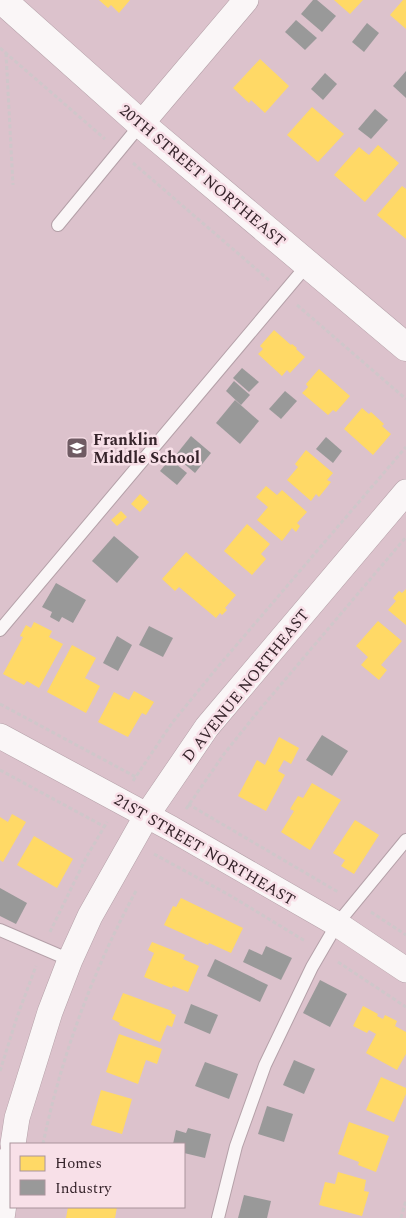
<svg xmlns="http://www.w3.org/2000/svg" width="406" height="1218" font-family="Spectral,serif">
<rect width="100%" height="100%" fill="#dcc2cc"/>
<g fill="#ffd966">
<path d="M99 0H130L119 13 111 5 108 8Z"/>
<path d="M334 0H363L350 14Z"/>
<path d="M403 0H406V29L390 15Z"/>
<path d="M260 59 289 86 265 113 251 100 249 103 233 88Z"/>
<path d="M312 107 344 134 318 162 287 135Z"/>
<path d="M378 145 399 163 365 202 334 175 359 147 369 155Z"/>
<path d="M402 186 406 189V239L377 215Z"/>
<path d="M274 330 291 345 292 344 297 348 296 349 305 357 290 373 287 370 282 376 258 354 263 349 260 346Z"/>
<path d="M319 369 350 396 336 412 333 410 328 415 302 393 308 387 306 384Z"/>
<path d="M362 408 369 414 371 412 384 424 382 426 391 434 373 455 344 429Z"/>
<path d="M306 450 333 473 327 480 331 482 319 497 316 494 311 501 287 480 298 467 295 464Z"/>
<path d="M266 486 277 495 282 490 307 512 297 523 300 526 296 532 292 528 282 541 257 520 268 507 256 497Z"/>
<path d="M140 494 149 502 140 512 131 504Z"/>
<path d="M121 511 127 517 117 526 111 520Z"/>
<path d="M247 524 270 544 261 554 266 559 252 575 224 551Z"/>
<path d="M186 552 236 595 225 608 227 610 222 615 220 613 216 618 179 587 175 591 162 579Z"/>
<path d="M406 589V625L388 610 396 601 393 598 399 591 402 593Z"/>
<path d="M378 621 402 641 381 665 387 670 379 680 361 665 368 657 356 646Z"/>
<path d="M34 622 52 631 49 637 63 644 39 688 27 681 24 685 3 674 23 637 20 636 26 625 31 628Z"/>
<path d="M72 645 96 658 85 678 100 686 86 713 47 692Z"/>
<path d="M134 691 154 702 146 715 142 713 128 737 98 722 114 692 129 700Z"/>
<path d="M279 737 299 748 291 764 284 760 278 771 285 775 266 811 238 796 257 760 265 765Z"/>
<path d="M312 783 341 800 310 850 281 832 294 811 290 809 298 796 303 798Z"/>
<path d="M12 814 26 822 3 862 0 860V817L8 822Z"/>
<path d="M355 820 379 835 354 874 341 866 345 860 333 853Z"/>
<path d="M34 836 73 859 57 888 17 865Z"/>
<path d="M181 898 243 928 231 953 209 943 208 945 164 925 173 906 176 907Z"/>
<path d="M152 942 185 955 183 959 199 966 188 992 173 986 172 988 144 977 154 953 148 950Z"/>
<path d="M123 993 172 1011 171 1013 176 1015 172 1027 167 1025 160 1042 119 1025 120 1023 112 1019Z"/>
<path d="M363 1006 378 1014 377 1016 383 1019 385 1015 397 1021 395 1026 406 1032V1054L397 1070 366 1053 376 1034 369 1030 367 1033 353 1026Z"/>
<path d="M119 1034 162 1049 157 1064 146 1060 138 1084 106 1072Z"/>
<path d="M381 1077 406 1088V1094L394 1122 366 1110Z"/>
<path d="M101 1090 132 1099 122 1134 91 1125Z"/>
<path d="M349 1122 389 1136 376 1172 358 1165 359 1162 338 1154Z"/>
<path d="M338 1172 366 1180 364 1191 369 1192 362 1216 319 1205 325 1182 335 1184Z"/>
<path d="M68 1207H117L115 1218H66Z"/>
</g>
<g fill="#999">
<path d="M313 0H317L336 16 322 32 301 14Z"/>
<path d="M296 20 317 38 305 50 285 32Z"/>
<path d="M367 23 379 33 364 52 352 42Z"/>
<path d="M406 71V98L393 86Z"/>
<path d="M325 73 337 84 323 100 311 89Z"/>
<path d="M375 109 388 120 371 139 358 129Z"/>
<path d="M242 368 259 382 249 392 233 378Z"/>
<path d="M234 381 250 395 241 405 226 391Z"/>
<path d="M285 391 297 401 281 419 269 409Z"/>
<path d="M235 400 259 421 240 444 216 423Z"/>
<path d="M191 436 211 453 195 473 175 456Z"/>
<path d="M326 437 342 451 333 463 316 449Z"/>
<path d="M170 459 187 473 177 485 160 471Z"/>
<path d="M114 536 139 557 117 583 92 561Z"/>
<path d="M56 583 86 600 73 623 62 617 59 622 50 617 52 612 42 607Z"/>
<path d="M149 626 173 638 163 657 139 645Z"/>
<path d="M117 636 132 645 118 671 103 663Z"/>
<path d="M322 735 348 751 332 776 306 760Z"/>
<path d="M0 888 27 903 16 924 0 916Z"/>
<path d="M266 946 292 958 281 980 243 962 249 949 262 955Z"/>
<path d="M215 959 268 985 260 1002 207 976Z"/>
<path d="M320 980 347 994 330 1027 303 1013Z"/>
<path d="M191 1004 218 1015 210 1034 184 1023Z"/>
<path d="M294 1060 315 1069 304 1094 283 1085Z"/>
<path d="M205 1062 238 1074 229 1099 195 1086Z"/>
<path d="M267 1106 293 1114 284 1142 258 1134Z"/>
<path d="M188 1128 211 1134 205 1158 184 1153V1144H173L176 1130 186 1133Z"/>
<path d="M244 1195 271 1201 267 1218H238Z"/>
</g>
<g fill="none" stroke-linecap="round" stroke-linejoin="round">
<g stroke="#b4a0a8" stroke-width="14">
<g id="service">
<path d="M58 225 141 124"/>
<path d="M0 630 308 264"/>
<path d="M0 930 70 960"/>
<path d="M218 1218 236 1146 265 1065 312 967 337 924 406 840"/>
</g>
</g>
<g stroke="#b4a0a8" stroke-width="26">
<g id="minor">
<path d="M141 124 246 0"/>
<path d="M0 736 172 829 337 924 406 970"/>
<path d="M13 1144 17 1118 50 1012 70 960 90 916 147 815 207 727 406 492"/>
<path d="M2 1218 11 1156"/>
</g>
</g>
<g stroke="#b4a0a8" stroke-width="29">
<path id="tertiary" d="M2 0 141 124 406 347"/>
</g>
<g stroke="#cfc7ca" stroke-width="3" stroke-dasharray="4 2.5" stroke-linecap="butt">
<path d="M0 48 105 139"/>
<path d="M6 53 13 185"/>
<path d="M133 163 270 281"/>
<path d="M297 305 406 399"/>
<path d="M0 704 136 777"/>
<path d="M0 770 105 827"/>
<path d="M133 781 172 723 216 669 406 447"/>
<path d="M188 804 338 892"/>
<path d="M186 809 224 754 256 714 406 537"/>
<path d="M154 854 231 896 305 941"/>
<path d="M371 912 406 935"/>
<path d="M50 932 86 858 107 822"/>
<path d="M338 962 406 1007"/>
<path d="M0 1071 17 1017 36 966"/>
<path d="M43 1144C61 1056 94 968 137 889"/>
<path d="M401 1218 406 1200"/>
</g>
<use href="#service" stroke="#faf6f7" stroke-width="12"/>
<use href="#minor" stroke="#faf6f7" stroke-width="25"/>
<use href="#tertiary" stroke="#faf6f7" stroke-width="28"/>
</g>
<defs>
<g id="school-square" transform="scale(1.125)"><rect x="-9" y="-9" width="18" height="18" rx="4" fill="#6f5b63" stroke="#f8e0e8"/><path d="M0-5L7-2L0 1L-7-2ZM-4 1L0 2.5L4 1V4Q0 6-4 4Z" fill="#fff"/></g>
</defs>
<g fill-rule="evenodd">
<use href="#school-square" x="77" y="448"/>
</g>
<g text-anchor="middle" stroke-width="5" stroke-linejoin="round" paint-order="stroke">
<g font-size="16" fill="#35232a" stroke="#f8e0e8">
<text transform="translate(203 175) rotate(40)" y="6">20TH STREET NORTHEAST</text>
<text transform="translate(245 685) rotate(-51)" y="6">D AVENUE NORTHEAST</text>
<text transform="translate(205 849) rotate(30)" y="6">21ST STREET NORTHEAST</text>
</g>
<g font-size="16" font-weight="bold" fill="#35232a" stroke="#f8e0e8" text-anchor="start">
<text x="93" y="445">Franklin<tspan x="93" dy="18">Middle School</tspan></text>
</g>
</g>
<rect x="10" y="1143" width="175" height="65" fill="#f8e0e8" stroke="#aa949c"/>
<rect x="20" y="1156" width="25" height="15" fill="#ffd966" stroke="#aa949c"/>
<text x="55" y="1168" font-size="15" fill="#35232a">Homes</text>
<rect x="20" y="1180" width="25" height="15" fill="#999999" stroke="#aa949c"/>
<text x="55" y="1193" font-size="15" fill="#35232a">Industry</text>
</svg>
